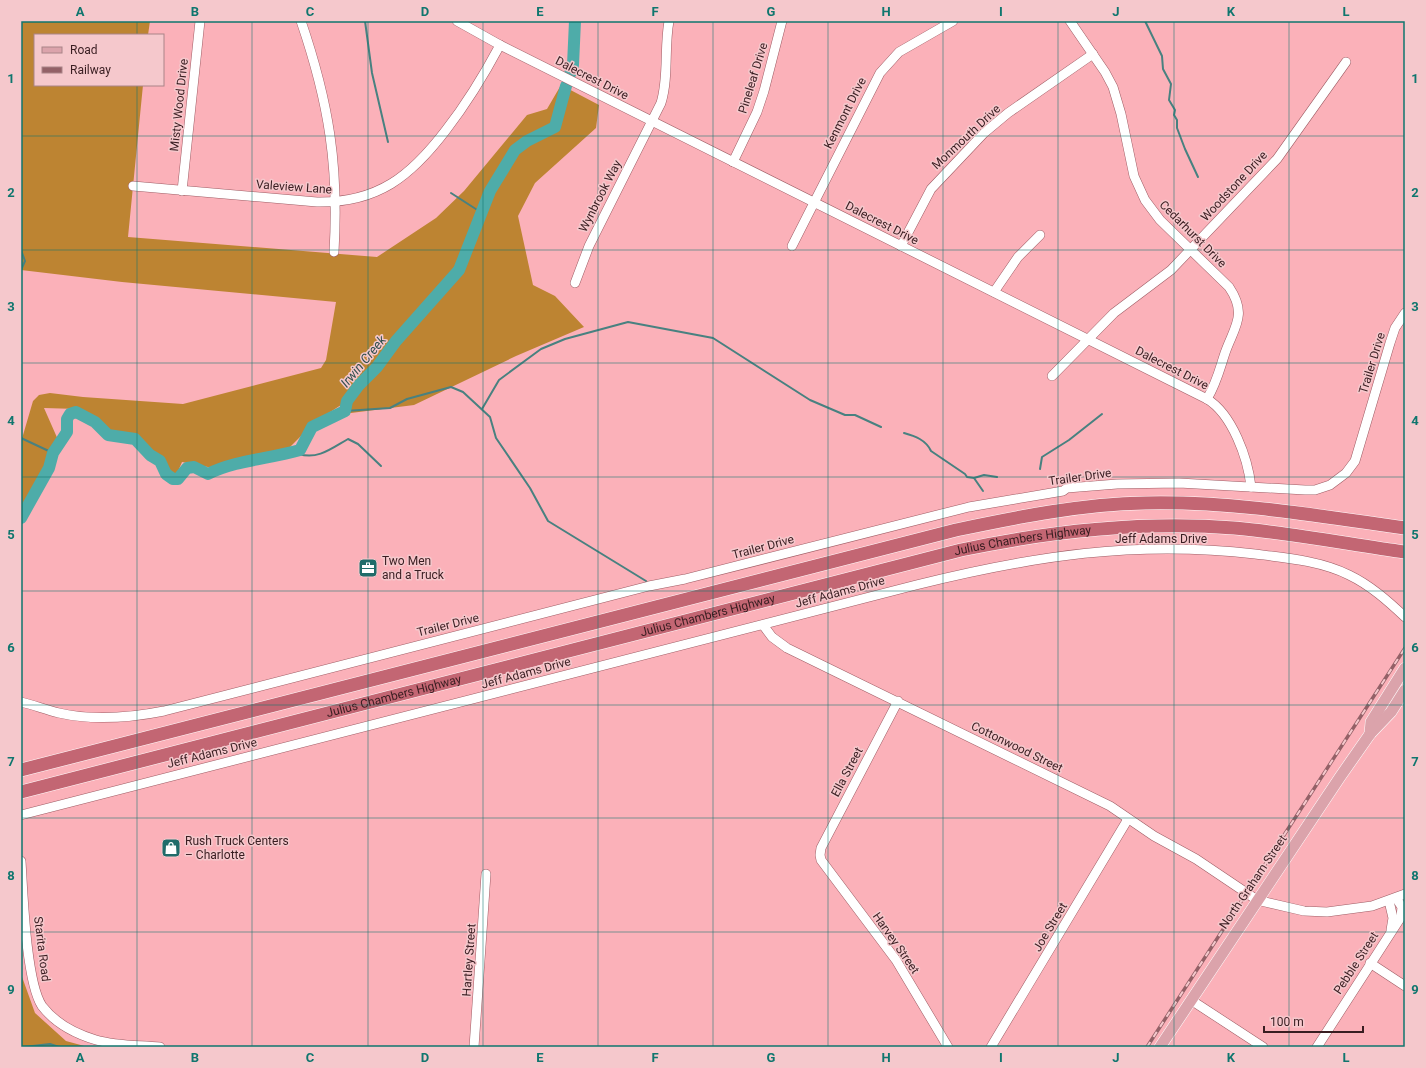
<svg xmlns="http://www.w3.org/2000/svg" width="1426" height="1068" font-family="Roboto,sans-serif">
<rect width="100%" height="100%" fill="#fbb1b9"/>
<g fill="#bd8432">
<path d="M21 21H150L148 35H35V85H143L128 237 377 257 436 218 464 191 527 115 547 109 561 85 599 105 596 128 535 183 518 216 533 285 555 296 584 327 516 356 414 405 343 414 344 403 315 422 287 450 213 468 182 462 176 476 141 439 126 432 107 434 77 409 44 408 59 442 50 455 35 495 21 514V442L33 401 39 395 50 393 83 397 183 404 321 368 326 360 336 302 122 282 21 270Z"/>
<path d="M21 974 35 1013 66 1041 88 1047H21Z"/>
</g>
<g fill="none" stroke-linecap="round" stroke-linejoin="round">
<g stroke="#488180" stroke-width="2">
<path d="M365 21 372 73 388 142"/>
<path d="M1145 21 1162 56 1163 69 1171 84 1169 100 1175 110 1174 115 1177 120V128L1185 149 1198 177"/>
<path d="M451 193 482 213"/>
<path d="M21 250 25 261 21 270"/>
<path d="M21 276V281"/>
<path d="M482 409 499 380 541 349 565 339 628 322 713 338 810 400 845 415H855L881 427"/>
<path d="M345 411 390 408 407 399 451 387 463 392 490 417 496 438 530 488 548 521 646 581"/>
<path d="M904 433C915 436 926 440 931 451L965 474 967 477 974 478 984 475 997 477"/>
<path d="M21 438 53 453"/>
<path d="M300 450 299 454C318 460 332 448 348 439L358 444 381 466"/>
<path d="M1040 469 1042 457 1069 440 1102 414"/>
<path d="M974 478 983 491"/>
<path d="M24 1047 50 1044 59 1047"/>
</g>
<g stroke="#4eaca9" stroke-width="12">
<path d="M570 74 573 65 575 21"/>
<path d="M21 518 49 468 53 453 67 432V419L70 414 76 412 95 422 108 435 135 439 150 455 160 461 166 474 173 479H178L187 468 194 467 208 474C236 460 269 459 300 450L312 427 345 411 347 401 359 385 377 367 396 341 459 270 490 191 515 150 527 141 555 127 566 86"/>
</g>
<g stroke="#9e5c64" stroke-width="10">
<g id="minor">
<path d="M301 21C329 103 339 166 334 252"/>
<path d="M457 21 500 45 1207 399C1232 414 1248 458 1251 487"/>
<path d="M1070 21 1105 72 1113 87 1121 114 1134 176 1145 200 1160 220 1229 287C1248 315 1234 327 1225 353 1219 371 1217 382 1207 399"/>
<path d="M733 162 757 112 764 91 782 21"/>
<path d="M133 186 317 202C378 203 411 176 446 130 467 103 484 75 500 45"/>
<path d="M182 191 200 21"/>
<path d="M792 246 880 73 899 52 953 21"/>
<path d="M901 246 931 189 984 133 1008 113 1093 54"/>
<path d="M575 283 589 246 661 103C669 77 664 48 669 21"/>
<path d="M994 292 1018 257 1040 235"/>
<path d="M1052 376 1114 313 1171 270 1277 159 1346 62"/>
<path d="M763 625 772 637 787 648 1110 806 1154 836 1196 859 1257 900 1304 911 1327 912 1372 906 1405 894"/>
<path d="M898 701 821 848 820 855 821 860 896 960 948 1047"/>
<path d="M21 702C34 705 46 710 59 713 94 721 129 718 164 711L649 586 685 579 969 507 1063 491 1067 488 1117 484 1179 483 1305 490H1315L1330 485 1346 473 1355 461 1390 343 1395 328 1405 313"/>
<path d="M21 815 916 585C1033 556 1135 540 1255 554 1287 558 1321 561 1349 575 1370 585 1388 601 1405 617"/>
<path d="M21 861C23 893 26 982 42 1006 55 1023 76 1034 96 1040 117 1046 138 1045 160 1047"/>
<path d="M1389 901 1393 918 1391 930"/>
<path d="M1370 963 1405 986"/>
<path d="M1191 1000 1263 1047"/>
<path d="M474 1047 486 874"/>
<path d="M991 1047 1128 819"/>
<path d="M1317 1047 1401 917 1402 907 1396 898"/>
</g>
</g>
<g stroke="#fff" stroke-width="12">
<g id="major">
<path d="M1370 734 1371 722 1405 668"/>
<path d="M1160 1047 1340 777 1370 734 1391 712 1405 690"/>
</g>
</g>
<g stroke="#fff" stroke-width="14">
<g id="highway">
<path d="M21 770 956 530C1018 517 1082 504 1145 503 1233 501 1319 516 1405 528"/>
<path id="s1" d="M21 792 961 550C1051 531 1142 521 1234 528 1291 533 1348 544 1405 552"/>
</g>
</g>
<use href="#minor" stroke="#fff" stroke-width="9"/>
<use href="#major" stroke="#dba3ab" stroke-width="11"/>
<use href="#highway" stroke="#c36673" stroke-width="13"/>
<g stroke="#936167" stroke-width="3.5">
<path id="rail" d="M1147 1047 1405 648"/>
</g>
<use href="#rail" stroke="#f5c8cc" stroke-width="2" stroke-dasharray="6" stroke-linecap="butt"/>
</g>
<path fill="none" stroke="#0f766e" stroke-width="1" stroke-opacity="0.55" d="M137 21V35M252 21V1047M368 21V1047M483 21V1047M598 21V1047M713 21V1047M828 21V1047M943 21V1047M1058 21V1047M1174 21V1047M1289 21V1047M137 85V1047M21 136H1405M21 250H1405M21 363H1405M21 477H1405M21 591H1405M21 705H1405M21 818H1405M21 932H1405"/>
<defs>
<g id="office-square" transform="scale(1)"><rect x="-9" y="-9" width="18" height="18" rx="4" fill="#206c6a" stroke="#f5c8cc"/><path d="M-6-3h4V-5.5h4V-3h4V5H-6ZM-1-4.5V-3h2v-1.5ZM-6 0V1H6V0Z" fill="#fff"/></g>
<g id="shop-square" transform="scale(1)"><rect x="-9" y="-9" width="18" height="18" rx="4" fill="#206c6a" stroke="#f5c8cc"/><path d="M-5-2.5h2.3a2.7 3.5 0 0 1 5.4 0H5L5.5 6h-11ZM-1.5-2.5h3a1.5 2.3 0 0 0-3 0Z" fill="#fff"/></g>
</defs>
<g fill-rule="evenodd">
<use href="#office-square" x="368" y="568"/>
<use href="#shop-square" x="171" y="848"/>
</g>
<g text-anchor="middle" stroke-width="3" stroke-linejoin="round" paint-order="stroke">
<g font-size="12" fill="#391d21" stroke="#f5c8cc">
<text transform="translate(592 78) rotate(27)" y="4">Dalecrest Drive</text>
<text transform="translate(753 78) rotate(-73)" y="4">Pineleaf Drive</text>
<text transform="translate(179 105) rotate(-84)" y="4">Misty Wood Drive</text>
<text transform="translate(845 113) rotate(-63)" y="4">Kenmont Drive</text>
<text transform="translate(966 137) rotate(-43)" y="4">Monmouth Drive</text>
<text transform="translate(1234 186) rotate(-47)" y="4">Woodstone Drive</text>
<text transform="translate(294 187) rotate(4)" y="4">Valeview Lane</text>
<text transform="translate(600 196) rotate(-63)" y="4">Wynbrook Way</text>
<text transform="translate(882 223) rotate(27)" y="4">Dalecrest Drive</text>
<text transform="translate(1193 234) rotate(45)" y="4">Cedarhurst Drive</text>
<text transform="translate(1372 363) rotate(-73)" y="4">Trailer Drive</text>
<text transform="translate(1172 368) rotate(27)" y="4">Dalecrest Drive</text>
<text transform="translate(1080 477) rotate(-8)" y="4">Trailer Drive</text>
<text x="1161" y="543">Jeff Adams Drive</text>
<text dy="4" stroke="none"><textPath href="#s1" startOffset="1033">Julius Chambers Highway</textPath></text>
<text transform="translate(763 547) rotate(-15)" y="4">Trailer Drive</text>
<text transform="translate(840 592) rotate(-15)" y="4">Jeff Adams Drive</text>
<text dy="4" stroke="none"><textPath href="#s1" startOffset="709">Julius Chambers Highway</textPath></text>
<text transform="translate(448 625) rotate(-14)" y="4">Trailer Drive</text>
<text transform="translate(526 673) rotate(-15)" y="4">Jeff Adams Drive</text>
<text dy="4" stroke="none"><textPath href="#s1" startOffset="385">Julius Chambers Highway</textPath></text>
<text transform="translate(1017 747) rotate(26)" y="4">Cottonwood Street</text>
<text transform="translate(212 753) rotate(-14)" y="4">Jeff Adams Drive</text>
<text transform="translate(847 772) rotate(-62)" y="4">Ella Street</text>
<text transform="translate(1253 882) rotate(-56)" y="4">North Graham Street</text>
<text transform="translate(1050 927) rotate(-59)" y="4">Joe Street</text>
<text transform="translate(896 943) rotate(55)" y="4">Harvey Street</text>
<text transform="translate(42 949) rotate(83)" y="4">Starita Road</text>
<text transform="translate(469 960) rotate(-86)" y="4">Hartley Street</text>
<text transform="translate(1356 963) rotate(-57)" y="4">Pebble Street</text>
</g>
<g font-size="12" fill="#391d21" stroke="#f5c8cc" text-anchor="start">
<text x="382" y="565">Two Men<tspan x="382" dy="14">and a Truck</tspan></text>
<text x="185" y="845">Rush Truck Centers<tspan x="185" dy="14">– Charlotte</tspan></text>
</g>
<g font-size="13" font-style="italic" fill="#32504f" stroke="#f5c8cc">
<text transform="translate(363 361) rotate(-50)" y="5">Irwin Creek</text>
</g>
</g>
<rect width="1426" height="1068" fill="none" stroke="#f5c8cc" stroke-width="44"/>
<rect x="34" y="34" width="130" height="52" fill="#f5c8cc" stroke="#aa8488"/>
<rect x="42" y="47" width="20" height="6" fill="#dba3ab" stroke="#aa8488"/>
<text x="70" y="54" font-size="12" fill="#391d21">Road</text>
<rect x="42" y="67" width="20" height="6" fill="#936167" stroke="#aa8488"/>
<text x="70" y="74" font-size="12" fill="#391d21">Railway</text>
<path d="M1264 1026v6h99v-6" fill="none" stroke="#391d21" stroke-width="2"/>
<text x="1270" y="1026" font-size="12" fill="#391d21" stroke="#f5c8cc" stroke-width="3" paint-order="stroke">100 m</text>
<rect x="22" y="22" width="1382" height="1024" fill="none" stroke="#0f766e" stroke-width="1.5"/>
<g font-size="13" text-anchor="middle" font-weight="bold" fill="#0f766e">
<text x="80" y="16">A</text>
<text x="195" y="16">B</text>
<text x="310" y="16">C</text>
<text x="425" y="16">D</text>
<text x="540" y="16">E</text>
<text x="655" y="16">F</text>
<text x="771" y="16">G</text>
<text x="886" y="16">H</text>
<text x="1001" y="16">I</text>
<text x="1116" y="16">J</text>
<text x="1231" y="16">K</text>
<text x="1346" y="16">L</text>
<text x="11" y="83">1</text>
<text x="1415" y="83">1</text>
<text x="11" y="197">2</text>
<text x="1415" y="197">2</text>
<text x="11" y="311">3</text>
<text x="1415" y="311">3</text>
<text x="11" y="425">4</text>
<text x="1415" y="425">4</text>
<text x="11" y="539">5</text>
<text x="1415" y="539">5</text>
<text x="11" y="652">6</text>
<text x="1415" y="652">6</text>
<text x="11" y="766">7</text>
<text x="1415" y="766">7</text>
<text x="11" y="880">8</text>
<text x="1415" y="880">8</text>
<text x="11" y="994">9</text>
<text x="1415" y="994">9</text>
<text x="80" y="1062">A</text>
<text x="195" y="1062">B</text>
<text x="310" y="1062">C</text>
<text x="425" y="1062">D</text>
<text x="540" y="1062">E</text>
<text x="655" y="1062">F</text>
<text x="771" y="1062">G</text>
<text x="886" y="1062">H</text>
<text x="1001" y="1062">I</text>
<text x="1116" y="1062">J</text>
<text x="1231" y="1062">K</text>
<text x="1346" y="1062">L</text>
</g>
</svg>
